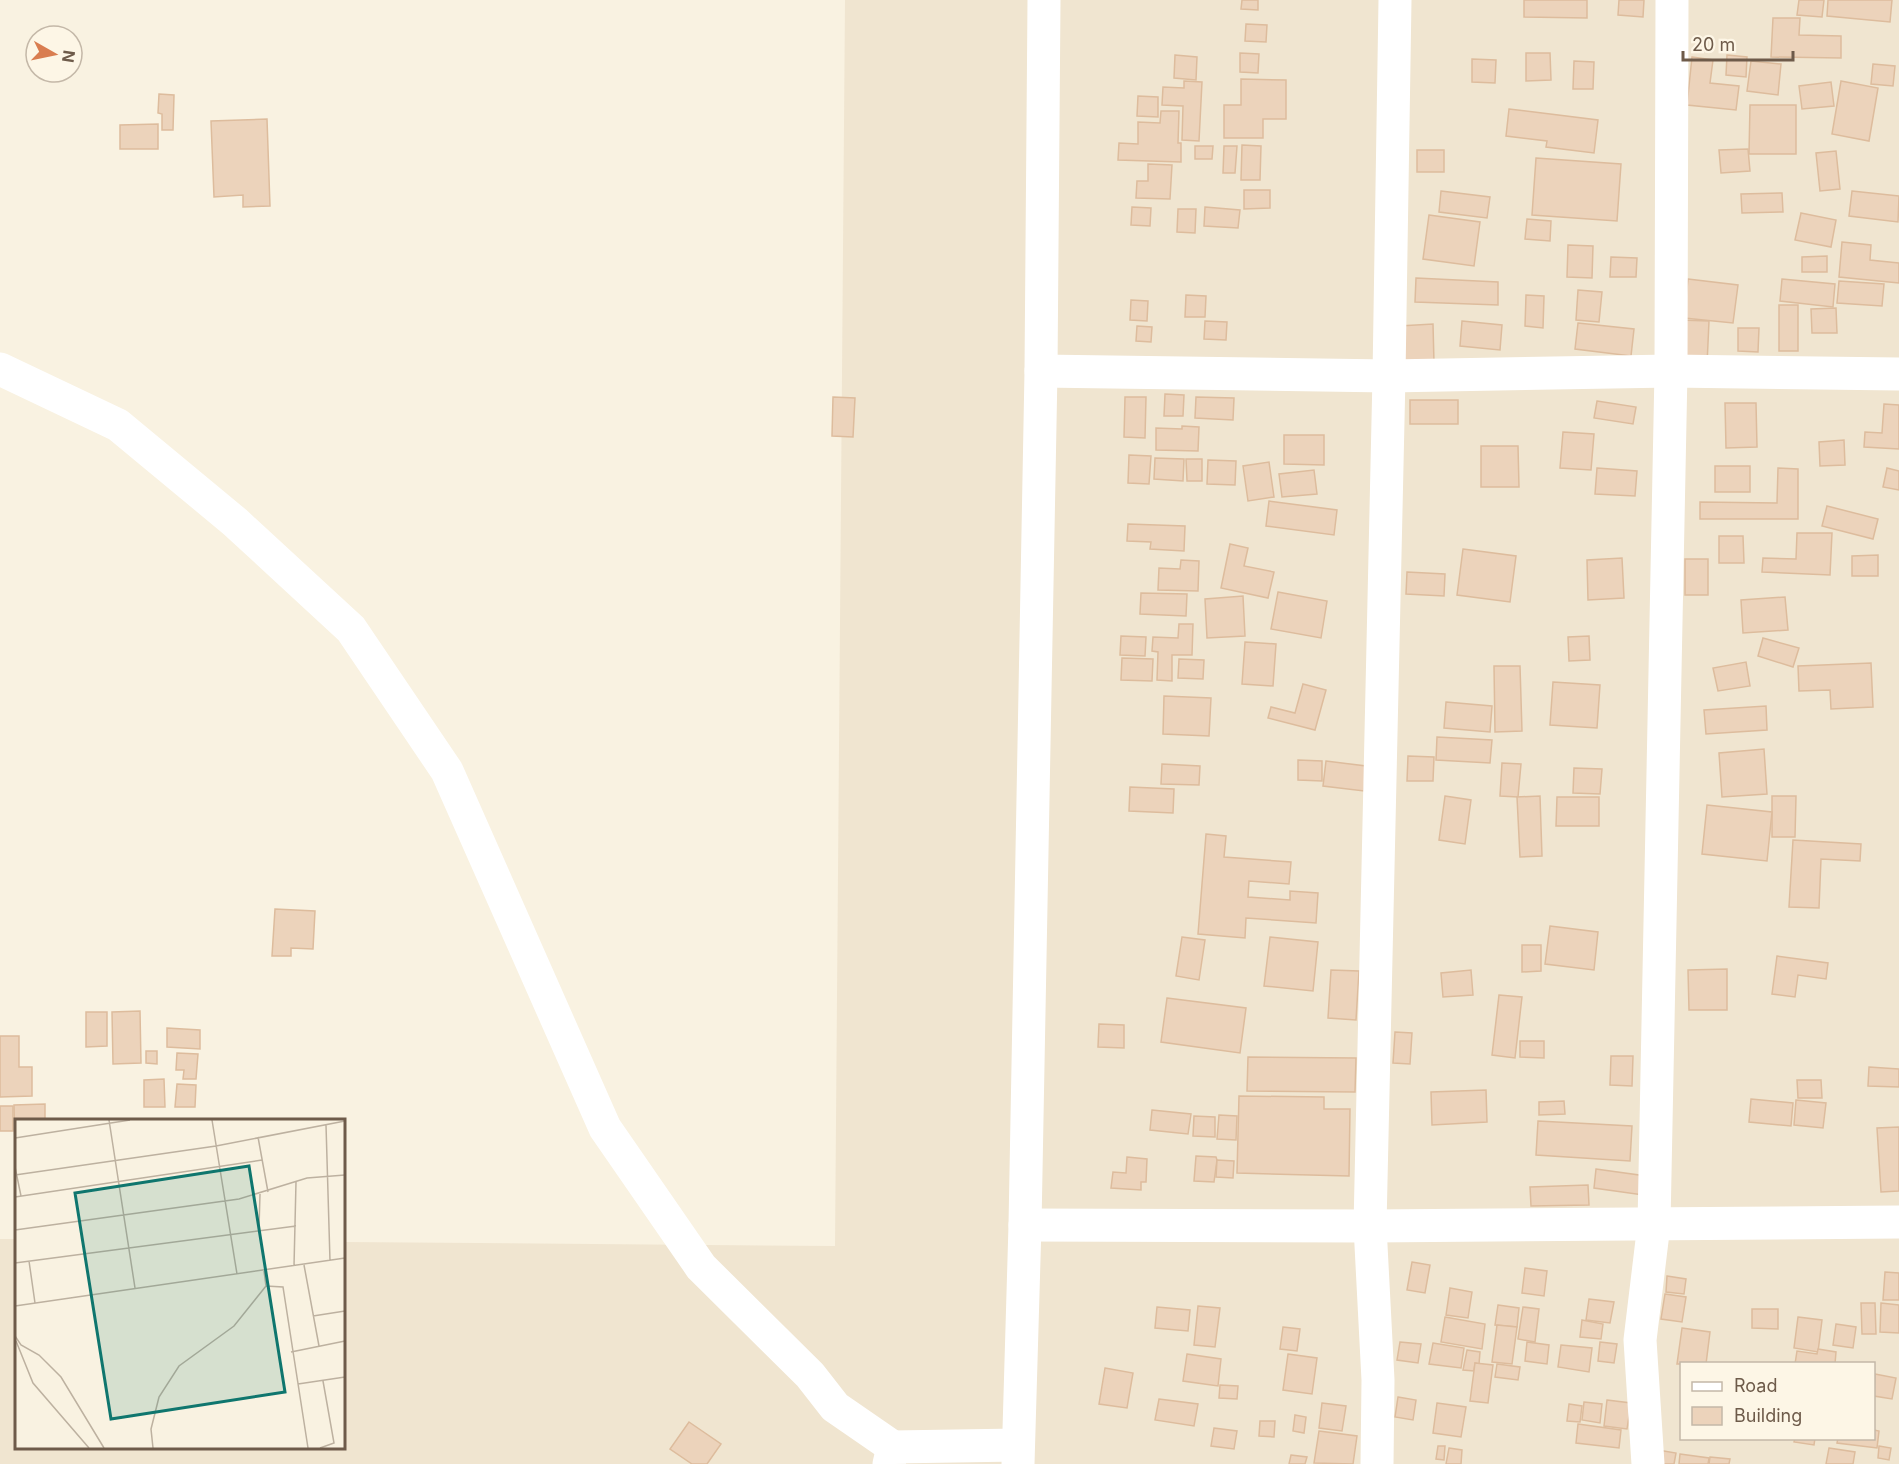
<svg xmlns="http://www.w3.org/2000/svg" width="1899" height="1464" font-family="Inter,sans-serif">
<rect width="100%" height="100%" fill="#f9f2e1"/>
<path fill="#f0e5d0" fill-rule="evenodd" d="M845 0H1899V1464H0V1239H16V1448H344V1242L835 1246ZM1682 1364H1874V1438H1682Z"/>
<g fill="#ecd3bb" stroke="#ddbc9d" stroke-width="1.5">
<path d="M1242 0H1258V10L1241 9Z"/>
<path d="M1524 0H1587V18L1524 17Z"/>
<path d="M1619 0H1644L1643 17 1618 15Z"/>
<path d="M1799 0H1824L1822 17 1797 15Z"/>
<path d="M1828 0H1892L1890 22 1827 16Z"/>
<path d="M1773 18H1800L1799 35 1841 36V58L1771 57Z"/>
<path d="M1246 24 1267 25 1266 42 1245 41Z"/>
<path d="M1240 53 1259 54 1258 73 1240 72Z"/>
<path d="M1526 53H1550L1551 80 1526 81Z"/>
<path d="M1175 55 1197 57 1196 80 1174 78Z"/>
<path d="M1727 55 1747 57 1746 77 1726 75Z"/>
<path d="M1692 57 1713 60 1710 83 1739 86 1736 110 1687 105Z"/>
<path d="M1472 59 1496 60 1495 83 1472 82Z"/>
<path d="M1574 61 1594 62 1593 89H1573Z"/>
<path d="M1751 61 1781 64 1778 95 1747 91Z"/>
<path d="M1873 64 1895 66 1893 86 1871 84Z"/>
<path d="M1241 79 1286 80V119H1263V138H1224V105H1241Z"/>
<path d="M1184 81 1202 82 1199 141 1182 140 1183 106 1162 105 1163 87 1184 88Z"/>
<path d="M1841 81 1878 88 1869 141 1832 134Z"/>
<path d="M1831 82 1834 106 1802 109 1799 86Z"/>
<path d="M159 94 174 95 173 130H162V114L158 113Z"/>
<path d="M1138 96 1158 97V117L1137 116Z"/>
<path d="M1750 105H1796V154H1749Z"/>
<path d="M1509 109 1598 120 1594 153 1546 147 1547 141 1506 136Z"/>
<path d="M1161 111H1179L1178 143H1181V162L1118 160 1119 143 1138 144V122L1160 123Z"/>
<path d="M267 119 270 206 243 207V195L214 197 211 121Z"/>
<path d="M158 124V149H120V125Z"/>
<path d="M1242 145 1261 146 1260 180H1241Z"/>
<path d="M1195 146H1213L1212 159H1195Z"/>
<path d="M1224 146H1237L1235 173H1223Z"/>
<path d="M1748 149 1750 171 1721 173 1719 150Z"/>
<rect x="1417" y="150" width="27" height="22"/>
<path d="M1836 151 1840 189 1820 191 1816 153Z"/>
<path d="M1536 158 1621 164 1617 221 1532 215Z"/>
<path d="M1148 164 1172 165 1170 199 1136 198 1137 181H1148Z"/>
<path d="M1244 190H1270V208L1244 209Z"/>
<path d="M1441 191 1490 197 1487 218 1439 212Z"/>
<path d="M1852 191 1899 196 1898 222 1849 216Z"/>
<path d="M1782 193 1783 212 1742 213 1741 194Z"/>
<path d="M1132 207 1151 208 1150 226 1131 225Z"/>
<path d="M1205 207 1240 210 1238 228 1204 226Z"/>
<path d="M1178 209H1196L1195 233 1177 232Z"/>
<path d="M1801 213 1836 220 1831 247 1795 240Z"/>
<path d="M1429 215 1480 222 1474 266 1423 259Z"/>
<path d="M1527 219 1551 221 1550 241 1525 239Z"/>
<path d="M1842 242 1871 245 1870 260 1899 263V283L1839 277Z"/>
<path d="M1568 245 1593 246 1592 278 1567 277Z"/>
<path d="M1827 256V272H1802V257Z"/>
<path d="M1611 257 1637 258 1636 277H1610Z"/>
<path d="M1416 278 1498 282V305L1415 302Z"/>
<path d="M1688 279 1738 285 1733 323 1684 318Z"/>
<path d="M1782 279 1835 284 1833 307 1780 301Z"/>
<path d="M1839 281 1884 284 1882 306 1837 303Z"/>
<path d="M1578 290 1602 292 1599 322 1576 320Z"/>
<path d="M1186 295 1206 296 1205 317H1185Z"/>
<path d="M1526 295 1544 296 1543 328 1525 326Z"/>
<path d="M1131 300 1148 301 1147 321 1130 320Z"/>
<rect x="1779" y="305" width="19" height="46"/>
<path d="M1836 308 1837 333H1812L1811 309Z"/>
<path d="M1679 320 1709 321 1707 365 1677 364Z"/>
<path d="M1205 321 1227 322 1226 340 1204 339Z"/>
<path d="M1462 321 1502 325 1500 350 1460 346Z"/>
<path d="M1578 323 1634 329 1631 356 1575 349Z"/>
<path d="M1433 324 1434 363 1400 364 1399 326Z"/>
<path d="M1137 326 1152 327 1151 342 1136 341Z"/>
<path d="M1738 328H1759L1758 352 1738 351Z"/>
<path d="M1165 394 1184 395 1183 416H1164Z"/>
<path d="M833 397 855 398 853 437 832 436Z"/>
<path d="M1125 397H1146L1145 438 1124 437Z"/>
<path d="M1196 397 1234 398 1233 420 1195 418Z"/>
<rect x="1410" y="400" width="48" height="24"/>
<path d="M1597 401 1636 407 1633 424 1594 418Z"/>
<path d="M1725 403H1756L1757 447 1726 448Z"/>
<path d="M1884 404 1899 405V449L1864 447 1865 432 1882 433Z"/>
<path d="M1182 426 1199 427 1198 451 1156 450V428L1182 429Z"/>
<path d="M1563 432 1594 434 1591 470 1560 468Z"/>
<path d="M1284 435H1324V465L1284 464Z"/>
<path d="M1844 440 1845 465 1820 466 1819 442Z"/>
<path d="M1481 446H1518L1519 487H1481Z"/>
<path d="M1129 455 1151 456 1149 484 1128 483Z"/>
<path d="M1155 458 1184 459 1183 481 1154 479Z"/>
<path d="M1186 459H1202V481H1187Z"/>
<path d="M1208 460 1236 461 1235 485 1207 484Z"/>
<path d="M1269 462 1274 497 1248 501 1243 466Z"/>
<rect x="1715" y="466" width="35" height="26"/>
<path d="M1597 468 1637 471 1635 496 1595 494Z"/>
<path d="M1778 468 1798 469V519H1700V502L1777 503Z"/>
<path d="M1887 468 1899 471V490L1883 487Z"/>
<path d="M1314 470 1317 494 1282 497 1279 474Z"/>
<path d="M1269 501 1337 510 1334 535 1266 526Z"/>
<path d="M1827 506 1878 519 1873 539 1822 526Z"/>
<path d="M1128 524 1185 526 1184 551 1150 549 1151 542 1127 541Z"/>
<path d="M1797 533H1832L1830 575 1762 572 1763 558 1796 559Z"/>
<path d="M1719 536H1743L1744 563H1719Z"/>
<path d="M1230 544 1248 548 1244 566 1274 572 1268 598 1221 588Z"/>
<path d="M1463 549 1516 556 1510 602 1457 595Z"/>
<path d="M1878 555V576H1852V556Z"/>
<path d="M1622 558 1624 598 1588 600 1587 560Z"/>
<rect x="1685" y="559" width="23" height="36"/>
<path d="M1181 560 1199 561 1198 591 1158 590 1159 568 1180 569Z"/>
<path d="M1407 572 1445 574 1444 596 1406 594Z"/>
<path d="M1278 592 1327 601 1321 638 1271 629Z"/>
<path d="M1141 593 1187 594 1186 616 1140 614Z"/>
<path d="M1243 596 1245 636 1207 638 1205 599Z"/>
<path d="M1785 597 1788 630 1743 633 1741 600Z"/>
<path d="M1179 624H1193L1192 655H1172V681L1157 680 1158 652 1152 651 1153 637 1178 638Z"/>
<path d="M1121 636 1146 637 1145 656 1120 655Z"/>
<path d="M1589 636 1590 660 1569 661 1568 637Z"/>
<path d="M1763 638 1799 648 1793 667 1758 656Z"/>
<path d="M1245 642 1276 644 1273 686 1242 684Z"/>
<path d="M1122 658 1153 659 1152 681 1121 680Z"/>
<path d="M1179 659 1204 660 1203 679 1178 678Z"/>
<path d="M1746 662 1750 686 1718 691 1713 668Z"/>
<path d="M1871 663 1873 707 1831 709 1830 690 1799 691 1798 666Z"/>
<path d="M1494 666H1520L1522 731 1495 732Z"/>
<path d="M1553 682 1600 685 1597 728 1550 725Z"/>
<path d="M1303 684 1326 690 1315 730 1268 718 1271 707 1295 713Z"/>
<path d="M1164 696 1211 698 1209 736 1163 734Z"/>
<path d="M1446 702 1492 706 1490 732 1444 728Z"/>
<path d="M1766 706 1767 730 1706 734 1704 710Z"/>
<path d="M1437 737 1492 740 1490 763 1436 760Z"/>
<path d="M1764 749 1767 794 1722 797 1719 753Z"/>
<path d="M1408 756 1434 757 1433 781H1407Z"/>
<path d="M1298 760 1322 761V781L1298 780Z"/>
<path d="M1326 761 1366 766 1364 791 1323 786Z"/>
<path d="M1502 763 1521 764 1518 797 1500 796Z"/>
<path d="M1162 764 1200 766 1199 785 1161 784Z"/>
<path d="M1574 768 1602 769 1600 794 1573 793Z"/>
<path d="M1130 787 1174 789 1173 813 1129 811Z"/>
<path d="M1445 796 1471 800 1465 844 1439 840Z"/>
<path d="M1540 796 1542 856 1520 857 1517 797Z"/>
<path d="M1772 796H1796L1795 837H1772Z"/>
<path d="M1557 797H1599V826H1556Z"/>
<path d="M1707 805 1772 812 1767 861 1702 854Z"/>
<path d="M1206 834 1226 836 1224 857 1291 862 1289 884 1249 881 1248 897 1290 900V891L1318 893 1316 923 1246 918 1245 938 1198 934Z"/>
<path d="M1793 840 1861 844 1860 861 1821 859 1819 908 1789 907Z"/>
<path d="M275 909 315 911 313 949 291 948V956H272Z"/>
<path d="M1550 926 1598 932 1594 970 1545 964Z"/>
<path d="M1182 937 1205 940 1199 980 1176 976Z"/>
<path d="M1270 937 1318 942 1313 991 1264 986Z"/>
<path d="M1522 945H1541V971L1522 972Z"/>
<path d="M1777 956 1828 963 1826 979 1798 975 1795 997 1772 994Z"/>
<path d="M1727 969V1010H1689L1688 970Z"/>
<path d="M1331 970 1359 971 1356 1020 1328 1018Z"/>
<path d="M1471 970 1473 995 1443 997 1441 973Z"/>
<path d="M1499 995 1522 997 1515 1058 1492 1055Z"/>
<path d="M1167 998 1246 1008 1240 1053 1161 1042Z"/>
<path d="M140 1011 141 1063 113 1064 112 1012Z"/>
<path d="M86 1012H107V1046L86 1047Z"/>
<path d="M1099 1024 1124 1025V1048L1098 1047Z"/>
<path d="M167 1028 200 1030V1049L167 1047Z"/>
<path d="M1395 1032 1412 1033 1410 1064 1393 1063Z"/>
<path d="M0 1036H19V1067H32V1096L0 1097Z"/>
<path d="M1520 1041H1544V1058L1520 1057Z"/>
<path d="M146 1051H157V1064L146 1063Z"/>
<path d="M177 1053 198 1054 196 1079H183L184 1070H176Z"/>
<path d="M1611 1056H1633L1632 1086 1610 1085Z"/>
<path d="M1248 1057 1356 1058 1355 1092 1247 1091Z"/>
<path d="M1869 1067 1899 1069V1087L1868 1086Z"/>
<path d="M164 1079 165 1107H144V1080Z"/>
<path d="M1797 1080H1821L1822 1098H1798Z"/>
<path d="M177 1084 196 1085 195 1107H175Z"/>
<path d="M1486 1090 1487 1122 1432 1125 1431 1092Z"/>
<path d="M1239 1096 1324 1097V1109H1350L1349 1176 1237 1173Z"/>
<path d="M1751 1099 1793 1103 1791 1126 1749 1122Z"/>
<path d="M1796 1100 1826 1103 1823 1128 1794 1125Z"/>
<path d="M1564 1101 1565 1114 1539 1115V1102Z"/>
<path d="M45 1104V1120H16L15 1146 14 1105Z"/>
<rect x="0" y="1106" width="13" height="25"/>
<path d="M1152 1110 1191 1114 1188 1134 1150 1130Z"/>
<path d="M1219 1115 1237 1116 1236 1140 1217 1139Z"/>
<path d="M1194 1116 1215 1117V1137L1193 1136Z"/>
<path d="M1538 1121 1632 1126 1630 1161 1536 1155Z"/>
<path d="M1899 1127V1191L1881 1192 1877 1128Z"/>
<path d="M1196 1156 1216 1157 1217 1160 1214 1182 1194 1181Z"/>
<path d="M1127 1157 1147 1159 1146 1182H1141V1190L1111 1188 1113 1172 1126 1173Z"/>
<path d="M1217 1160 1234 1161 1233 1178 1216 1177Z"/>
<path d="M1596 1169 1646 1176 1643 1195 1594 1188Z"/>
<path d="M1588 1185 1589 1205 1531 1206 1530 1187Z"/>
<path d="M1412 1262 1430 1265 1425 1293 1407 1290Z"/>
<path d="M1525 1268 1547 1271 1544 1296 1522 1293Z"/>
<path d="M1885 1272 1899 1273V1300H1883Z"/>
<path d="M1667 1276 1686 1279 1684 1294 1666 1292Z"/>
<path d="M1450 1288 1472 1292 1468 1318 1446 1315Z"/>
<path d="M1665 1294 1686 1297 1682 1322 1661 1319Z"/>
<path d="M1589 1299 1614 1302 1610 1323 1586 1320Z"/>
<path d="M1861 1303H1875L1876 1334H1862Z"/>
<path d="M1881 1303 1899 1305V1333L1880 1332Z"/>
<path d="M1498 1305 1519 1308 1517 1327 1495 1325Z"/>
<path d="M1198 1306 1220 1308 1215 1347 1194 1345Z"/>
<path d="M1157 1307 1190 1310 1188 1331 1155 1328Z"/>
<path d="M1523 1307 1539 1309 1535 1342 1518 1339Z"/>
<path d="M1752 1309H1778V1329L1752 1328Z"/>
<path d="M1445 1317 1485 1324 1482 1349 1441 1342Z"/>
<path d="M1798 1317 1822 1320 1818 1352 1794 1348Z"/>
<path d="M1582 1320 1603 1324 1601 1339 1580 1337Z"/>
<path d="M1836 1324 1856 1327 1853 1348 1833 1345Z"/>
<path d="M1497 1325 1517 1327 1512 1364 1492 1362Z"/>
<path d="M1283 1327 1300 1329 1297 1351 1280 1349Z"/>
<path d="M1682 1328 1710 1332 1706 1364H1677Z"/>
<path d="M1400 1342 1421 1344 1418 1363 1397 1360Z"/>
<path d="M1527 1342 1549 1345 1547 1364 1525 1361Z"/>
<path d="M1600 1342 1617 1344 1614 1363 1598 1361Z"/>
<path d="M1433 1343 1464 1348 1461 1368 1429 1364Z"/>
<path d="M1561 1345 1592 1348 1589 1372 1558 1367Z"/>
<path d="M1818 1349 1836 1352 1835 1364H1795L1797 1351 1817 1354Z"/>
<path d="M1467 1350 1480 1352 1479 1364 1475 1363 1474 1371 1463 1370Z"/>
<path d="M1187 1354 1221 1359 1218 1386 1183 1381Z"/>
<path d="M1288 1354 1317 1358 1312 1394 1283 1390Z"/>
<path d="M1475 1363 1493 1365 1488 1403 1470 1401Z"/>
<path d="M1497 1364 1520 1367 1518 1380 1495 1377Z"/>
<path d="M1105 1368 1133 1373 1127 1408 1099 1404Z"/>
<path d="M1875 1374 1896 1378 1892 1399 1874 1396Z"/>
<path d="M1220 1385 1238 1386 1237 1399 1219 1398Z"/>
<path d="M1398 1397 1416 1400 1413 1420 1395 1417Z"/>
<path d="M1159 1399 1198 1404 1194 1426 1155 1420Z"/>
<path d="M1607 1400 1631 1403 1627 1429 1604 1426Z"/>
<path d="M1584 1402 1602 1404 1600 1423 1582 1420Z"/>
<path d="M1322 1403 1346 1406 1342 1431 1319 1428Z"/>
<path d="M1437 1403 1466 1407 1461 1437 1433 1433Z"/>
<path d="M1569 1404 1582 1406 1580 1422 1567 1421Z"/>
<path d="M1295 1415 1306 1417 1304 1433 1293 1431Z"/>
<path d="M1260 1421H1275L1274 1437 1259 1436Z"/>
<path d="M689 1422 721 1444 707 1464H692L670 1449Z"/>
<path d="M1578 1424 1621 1430 1619 1448 1576 1443Z"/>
<path d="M1214 1428 1237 1431 1234 1449 1211 1446Z"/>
<path d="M1874 1430 1879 1431 1877 1448 1837 1443 1838 1438H1874Z"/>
<path d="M1319 1431 1357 1436 1353 1464 1314 1463Z"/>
<path d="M1795 1438H1815L1814 1445 1794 1442Z"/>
<path d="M1438 1446H1445L1444 1460 1436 1459Z"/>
<path d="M1879 1446 1891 1448 1889 1460 1878 1458Z"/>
<path d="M1449 1448 1462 1450 1461 1464H1446Z"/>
<path d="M1829 1448 1855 1452 1853 1464H1826Z"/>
<path d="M1658 1450 1676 1453 1674 1464H1656Z"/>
<path d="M1680 1454 1709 1458 1708 1464H1679Z"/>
<path d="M1291 1455 1307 1457 1305 1464H1289Z"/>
<path d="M1710 1457 1730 1459 1729 1464H1709Z"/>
</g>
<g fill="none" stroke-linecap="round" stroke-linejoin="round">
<g stroke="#fff" stroke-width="33">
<path d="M0 369 118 425 235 522 351 629 447 771 605 1128 701 1267 810 1375 835 1407 893 1447"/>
<path d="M1041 371 1389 376 1671 371 1899 374"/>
<path d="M1025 1225 1370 1226 1899 1222"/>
<path d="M889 1464 893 1447 1018 1445"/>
<path d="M1018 1464 1025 1225 1041 371 1044 0"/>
<path d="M1377 1464 1378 1380 1370 1226 1389 376 1395 0"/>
<path d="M1648 1464 1640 1340 1654 1224 1671 371 1672 0"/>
</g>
</g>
<g transform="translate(15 1119)">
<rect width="330" height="330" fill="#f9f2e1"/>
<path fill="none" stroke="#bdb1a0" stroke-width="1.5" d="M94 1 120 169M197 1 222 155M311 6 315 142M243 18 253 73M0 19 115 1M0 48 6 77M0 56 201 27 330 2M0 78 247 41M244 109 245 75M0 111 224 80 292 59 330 56M14 142 20 184M0 144 281 107M289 146 304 227M279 147 281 63M249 152 251 167 268 168 293 329M0 187 330 139M298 197 330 192M0 217 6 226 24 236 46 258 89 329M1 222 18 264 74 329M276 233 330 222M283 265 330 258M138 329 136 310 144 278 164 247 219 207 251 167M305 329 319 324 308 262"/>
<path fill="#0f766e" fill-opacity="0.15" stroke="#0f766e" stroke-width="3" d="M234 47 270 273 96 300 60 74Z"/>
<rect width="330" height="330" fill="none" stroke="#6e5b4a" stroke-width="3"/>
</g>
<rect x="1680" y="1362" width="195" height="78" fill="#fdf6e6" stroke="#c4b8a8" stroke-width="1.5"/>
<rect x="1692" y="1382" width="30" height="9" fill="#ffffff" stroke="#c4b8a8" stroke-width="1.5"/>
<text x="1734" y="1392" font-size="18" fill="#6e5b4a">Road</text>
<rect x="1692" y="1407" width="30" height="18" fill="#ecd3bb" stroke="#c4b8a8" stroke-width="1.5"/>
<text x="1734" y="1422" font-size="18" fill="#6e5b4a">Building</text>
<g transform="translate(54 54) rotate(99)"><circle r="28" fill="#fdf6e6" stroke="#c4b8a8" stroke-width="1.5"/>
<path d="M0-4.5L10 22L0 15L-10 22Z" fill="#d97d50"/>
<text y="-9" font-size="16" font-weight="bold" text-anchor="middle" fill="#6e5b4a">N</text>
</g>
<path d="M1683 51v9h110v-9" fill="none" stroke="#6e5b4a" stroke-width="3"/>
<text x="1692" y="51" font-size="18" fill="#6e5b4a" stroke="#fdf6e6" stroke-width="4.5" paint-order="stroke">20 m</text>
</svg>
